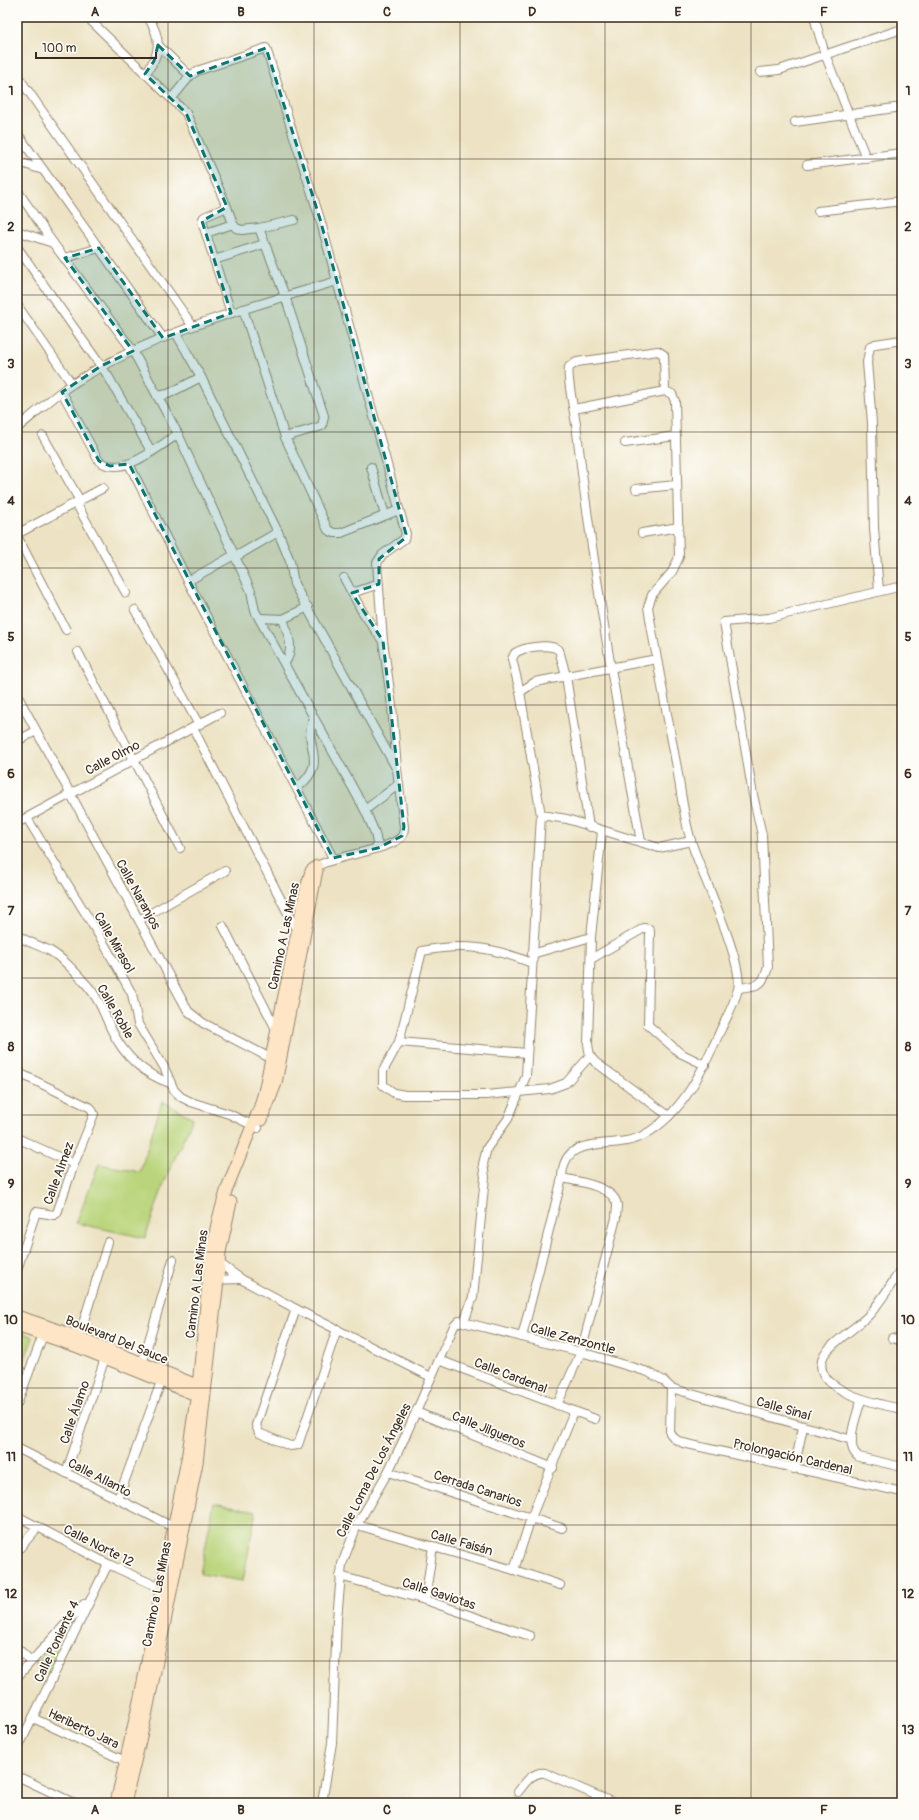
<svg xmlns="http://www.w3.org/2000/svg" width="919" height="1820" font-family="Pangolin,sans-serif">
<rect width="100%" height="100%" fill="#fdfcf7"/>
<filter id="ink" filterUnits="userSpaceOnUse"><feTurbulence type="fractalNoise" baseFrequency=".025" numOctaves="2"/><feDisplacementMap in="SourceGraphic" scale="8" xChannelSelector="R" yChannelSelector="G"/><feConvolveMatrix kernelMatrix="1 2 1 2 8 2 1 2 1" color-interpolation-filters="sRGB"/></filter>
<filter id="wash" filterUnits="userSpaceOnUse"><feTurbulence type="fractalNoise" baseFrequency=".012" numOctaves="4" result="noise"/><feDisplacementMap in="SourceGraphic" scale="16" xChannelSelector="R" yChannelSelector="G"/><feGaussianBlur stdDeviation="0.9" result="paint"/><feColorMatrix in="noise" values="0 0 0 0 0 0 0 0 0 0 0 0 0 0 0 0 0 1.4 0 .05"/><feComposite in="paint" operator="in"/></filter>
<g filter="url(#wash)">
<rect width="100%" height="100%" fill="#ede3c4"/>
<g fill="#b9d47a" stroke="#7a7f4c">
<path d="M162 1101 193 1118 166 1178 145 1238 76 1223 99 1164 140 1172Z"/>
<path d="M17 1329 33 1337 23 1364 17 1361Z"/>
<path d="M214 1503 256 1511 243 1581 200 1574Z"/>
<path d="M69 1624 51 1676 35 1664Z"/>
</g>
</g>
<g filter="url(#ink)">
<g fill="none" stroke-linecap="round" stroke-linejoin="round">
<g stroke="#948671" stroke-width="10">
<g id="street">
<path d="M87 17 186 113 227 207 233 224 236 228 242 230 259 228 294 220"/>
<path d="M814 17 825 54 866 158"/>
<path d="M158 45 190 76"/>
<path d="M760 72 779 70 902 29"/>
<path d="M145 74C161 54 162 39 148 17"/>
<path d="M17 75 192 325"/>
<path d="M172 98 190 76 197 71 266 48 320 219 406 534 404 539 382 555 377 563 383 641 392 706 397 769 404 827C404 829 403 834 402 836 392 850 336 855 317 866"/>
<path d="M795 122 902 107"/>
<path d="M17 133 163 338"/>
<path d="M17 163H22L43 170"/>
<path d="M807 165 902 153"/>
<path d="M17 190 53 243 133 351 178 434 251 591 255 611 365 810 375 833 378 848"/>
<path d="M227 207 204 217 202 221 231 313"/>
<path d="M818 211 902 201"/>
<path d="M259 228 285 296 324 416 322 426 285 437"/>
<path d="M17 231 53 243"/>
<path d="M206 233 233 224"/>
<path d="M17 247 108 376 151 451"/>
<path d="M65 258 99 248"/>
<path d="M214 260 264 244"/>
<path d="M17 305 72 384"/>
<path d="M243 309 285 437 328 530 334 533H341L399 510"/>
<path d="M176 333 201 377 278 532 290 561 294 584 395 766"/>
<path d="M62 392 99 461C123 478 158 447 178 434"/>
<path d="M157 396 168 394 201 377"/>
<path d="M574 409 665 391"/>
<path d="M17 428C36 413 54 395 74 383 154 332 247 308 337 281"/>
<path d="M43 436 80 501"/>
<path d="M625 443 675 436"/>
<path d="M129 464 188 581 333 858"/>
<path d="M371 467 385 515"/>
<path d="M636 489 676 485"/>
<path d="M76 503 126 593"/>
<path d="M642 533 679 527"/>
<path d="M17 534 103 488"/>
<path d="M17 536 66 630"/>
<path d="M235 557 278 532"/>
<path d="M344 578 362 611 382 640"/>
<path d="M188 581 234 555"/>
<path d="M879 591 874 528 872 423 867 362 870 347 875 344 902 340"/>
<path d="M352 593 379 584"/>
<path d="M135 610 199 725"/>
<path d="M261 618 283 619"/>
<path d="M78 652 180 848"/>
<path d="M285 663C295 649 288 634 283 619L308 607"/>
<path d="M520 692 512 659 515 653C524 647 550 643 559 650L566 676 589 827"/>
<path d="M17 695 188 1011 203 1023 274 1060"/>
<path d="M193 728 298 933"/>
<path d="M17 741 36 731"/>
<path d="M297 788C332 760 300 745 314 719"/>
<path d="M365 810 399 784"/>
<path d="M541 815 567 819 659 848 691 841"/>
<path d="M27 818 103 942 132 994 138 1024 164 1067 174 1090 181 1097 191 1102 229 1114 258 1128"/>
<path d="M17 823 220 713"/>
<path d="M602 831 591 937 588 1044 590 1056 595 1062 669 1116"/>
<path d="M139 920 225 871"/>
<path d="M223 926 277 1031"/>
<path d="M17 935C26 942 39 945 50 951 64 959 75 972 86 984 98 997 104 1013 111 1029 123 1054 143 1074 170 1083"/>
<path d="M532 954 591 937"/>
<path d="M591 959 644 928 649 929 650 932 648 1025 680 1053 705 1065"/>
<path d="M532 963C492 947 465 943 422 951L399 1042 383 1071V1085L394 1093 405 1095H486L550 1089 566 1083 590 1056"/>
<path d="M739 988C758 986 763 986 768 967L762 835 753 795 724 622 769 618 902 586"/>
<path d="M399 1042 527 1053"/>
<path d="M17 1072 91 1108 94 1114 74 1164 57 1213 54 1215 36 1212 17 1270"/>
<path d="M17 1138 74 1164"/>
<path d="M215 1260 241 1279 296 1309 431 1377"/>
<path d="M902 1268C891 1284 881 1302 868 1316 857 1327 831 1343 824 1355 806 1390 882 1405 902 1409"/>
<path d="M212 1280 241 1279"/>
<path d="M296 1309 256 1425 259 1433 290 1446 298 1445 337 1329"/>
<path d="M464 1322 473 1297 485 1177 483 1164 487 1148 508 1119 526 1076 541 815 520 692 535 682 657 659"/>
<path d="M79 1337 108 1242"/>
<path d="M522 1337 562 1178C563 1130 614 1152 644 1135 685 1112 704 1067 722 1027 728 1015 735 1002 738 989 745 964 700 871 691 841 684 818 681 792 677 768 667 714 657 661 648 607L652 595 672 572 679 557 675 401 672 394 665 391 664 355 658 351 577 362 569 367C566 377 576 419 577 432 593 570 617 706 641 842"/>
<path d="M892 1338 902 1341"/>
<path d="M439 1360 595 1419"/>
<path d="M142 1364 173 1260"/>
<path d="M671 1388 670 1433 675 1439 683 1443 902 1492"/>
<path d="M861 1400C857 1415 843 1447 859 1457L902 1467"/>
<path d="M17 1404 43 1335"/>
<path d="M557 1405 581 1352 616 1218C616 1214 617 1209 617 1205 614 1186 576 1181 562 1178"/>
<path d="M416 1412 553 1468"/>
<path d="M17 1448 173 1527"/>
<path d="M794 1469 803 1427"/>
<path d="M388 1472 562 1528"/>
<path d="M66 1473 105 1358"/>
<path d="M118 1499 161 1382"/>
<path d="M17 1516 108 1564 165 1590"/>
<path d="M357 1525 514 1570 560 1585"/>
<path d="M17 1551 38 1527"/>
<path d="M514 1570 531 1518 574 1411"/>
<path d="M340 1576 425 1600 530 1636"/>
<path d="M425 1600 433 1546"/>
<path d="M17 1648 31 1661"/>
<path d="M17 1677 84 1604"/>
<path d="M33 1718 125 1761"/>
<path d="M17 1750 108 1564"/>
<path d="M17 1776 74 1803"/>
<path d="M518 1792C525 1783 533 1771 545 1773L614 1803"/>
<path d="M322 1803 332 1743 337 1619 342 1564 357 1525 388 1472 404 1439 454 1326 459 1321 581 1352 648 1372 664 1381 671 1388 852 1440"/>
</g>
</g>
<g stroke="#948671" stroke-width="13">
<g id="secondary">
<path d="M262 1120 276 1083 317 870"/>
<path d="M17 1316 79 1337 204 1388"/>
<path d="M17 1326 75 1346 203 1398"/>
<path d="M116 1803 140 1697 187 1459 198 1386 211 1253 218 1219 227 1188 259 1109 264 1092 306 889 311 871 317 866"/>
<path d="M125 1803 146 1716 197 1463 218 1280 220 1252 231 1202"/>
</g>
</g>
<use href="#street" stroke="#fff" stroke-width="8"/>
<use href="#secondary" stroke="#fde5c5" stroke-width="11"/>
</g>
</g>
<path fill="#0f766e" fill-opacity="0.2" stroke="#0f766e" stroke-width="3" stroke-dasharray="8 5" stroke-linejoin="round" d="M158 45 190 76 266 48 320 219 406 534 404 539 379 559V584L352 593 383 641 404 827 402 836 378 848 333 858 129 464 110 466 99 461 62 392 101 366 133 351 65 258 99 248 163 338 231 313 202 221 227 207 186 113 145 74 154 61Z"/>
<path fill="none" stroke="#3b2a1e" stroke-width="1" stroke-opacity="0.55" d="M168 17V1803M314 17V1803M460 17V1803M605 17V1803M751 17V1803M17 159H902M17 295H902M17 432H902M17 568H902M17 705H902M17 842H902M17 978H902M17 1115H902M17 1252H902M17 1388H902M17 1525H902M17 1661H902"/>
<g text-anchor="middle" stroke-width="3.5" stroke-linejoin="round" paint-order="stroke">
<g font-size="13" fill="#3b2a1e" stroke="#fdfcf7">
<text transform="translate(112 757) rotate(-28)" y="5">Calle Olmo</text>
<text transform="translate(139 894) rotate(61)" y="5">Calle Naranjos</text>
<text transform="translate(283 936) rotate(-78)" y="5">Camino A Las Minas</text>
<text transform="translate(115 942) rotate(60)" y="5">Calle Mirasol</text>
<text transform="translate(116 1011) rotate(60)" y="5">Calle Roble</text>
<text transform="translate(58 1173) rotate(-70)" y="5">Calle Almez</text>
<text transform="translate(196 1284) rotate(-83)" y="5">Camino A Las Minas</text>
<text transform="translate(573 1338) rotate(15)" y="5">Calle Zenzontle</text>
<text transform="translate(117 1339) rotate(22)" y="5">Boulevard Del Sauce</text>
<text transform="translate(511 1375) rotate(21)" y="5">Calle Cardenal</text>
<text transform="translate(784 1408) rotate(16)" y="5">Calle Sinaí</text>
<text transform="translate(74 1412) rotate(-71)" y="5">Calle Álamo</text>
<text transform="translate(489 1429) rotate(22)" y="5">Calle Jilgueros</text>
<text transform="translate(793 1456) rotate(13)" y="5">Prolongación Cardenal</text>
<text transform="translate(373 1470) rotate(-63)" y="5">Calle Loma De Los Ángeles</text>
<text transform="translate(100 1477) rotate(27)" y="5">Calle Allanto</text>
<text transform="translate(478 1488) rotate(18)" y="5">Cerrada Canarios</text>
<text transform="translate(462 1542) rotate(16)" y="5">Calle Faisán</text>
<text transform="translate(99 1545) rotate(27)" y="5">Calle Norte 12</text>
<text transform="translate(439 1593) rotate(18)" y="5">Calle Gaviotas</text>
<text transform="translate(156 1594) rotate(-79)" y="5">Camino a Las Minas</text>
<text transform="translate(56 1641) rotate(-65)" y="5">Calle Poniente 4</text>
<text transform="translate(84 1728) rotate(25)" y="5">Heriberto Jara</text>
</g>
</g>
<rect width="919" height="1820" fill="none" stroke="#fdfcf7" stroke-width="44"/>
<path d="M36 52v6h120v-6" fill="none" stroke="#3b2a1e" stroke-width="2"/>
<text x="42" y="52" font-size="12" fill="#3b2a1e" stroke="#fdfcf7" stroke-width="3" paint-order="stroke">100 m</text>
<rect x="22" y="22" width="875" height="1776" fill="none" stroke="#3b2a1e" stroke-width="1.5"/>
<g font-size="13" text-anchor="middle" font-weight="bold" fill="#3b2a1e">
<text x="95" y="16">A</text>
<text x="241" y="16">B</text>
<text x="387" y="16">C</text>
<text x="532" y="16">D</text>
<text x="678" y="16">E</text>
<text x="824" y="16">F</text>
<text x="11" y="95">1</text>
<text x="908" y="95">1</text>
<text x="11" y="231">2</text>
<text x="908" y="231">2</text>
<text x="11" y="368">3</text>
<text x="908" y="368">3</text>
<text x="11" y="505">4</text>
<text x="908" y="505">4</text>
<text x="11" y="641">5</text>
<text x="908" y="641">5</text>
<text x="11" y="778">6</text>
<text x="908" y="778">6</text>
<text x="11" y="915">7</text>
<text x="908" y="915">7</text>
<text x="11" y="1051">8</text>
<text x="908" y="1051">8</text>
<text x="11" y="1188">9</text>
<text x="908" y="1188">9</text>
<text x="11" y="1324">10</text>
<text x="908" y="1324">10</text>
<text x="11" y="1461">11</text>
<text x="908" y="1461">11</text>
<text x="11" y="1598">12</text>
<text x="908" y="1598">12</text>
<text x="11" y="1734">13</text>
<text x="908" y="1734">13</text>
<text x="95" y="1814">A</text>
<text x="241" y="1814">B</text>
<text x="387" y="1814">C</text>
<text x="532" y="1814">D</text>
<text x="678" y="1814">E</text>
<text x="824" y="1814">F</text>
</g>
</svg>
